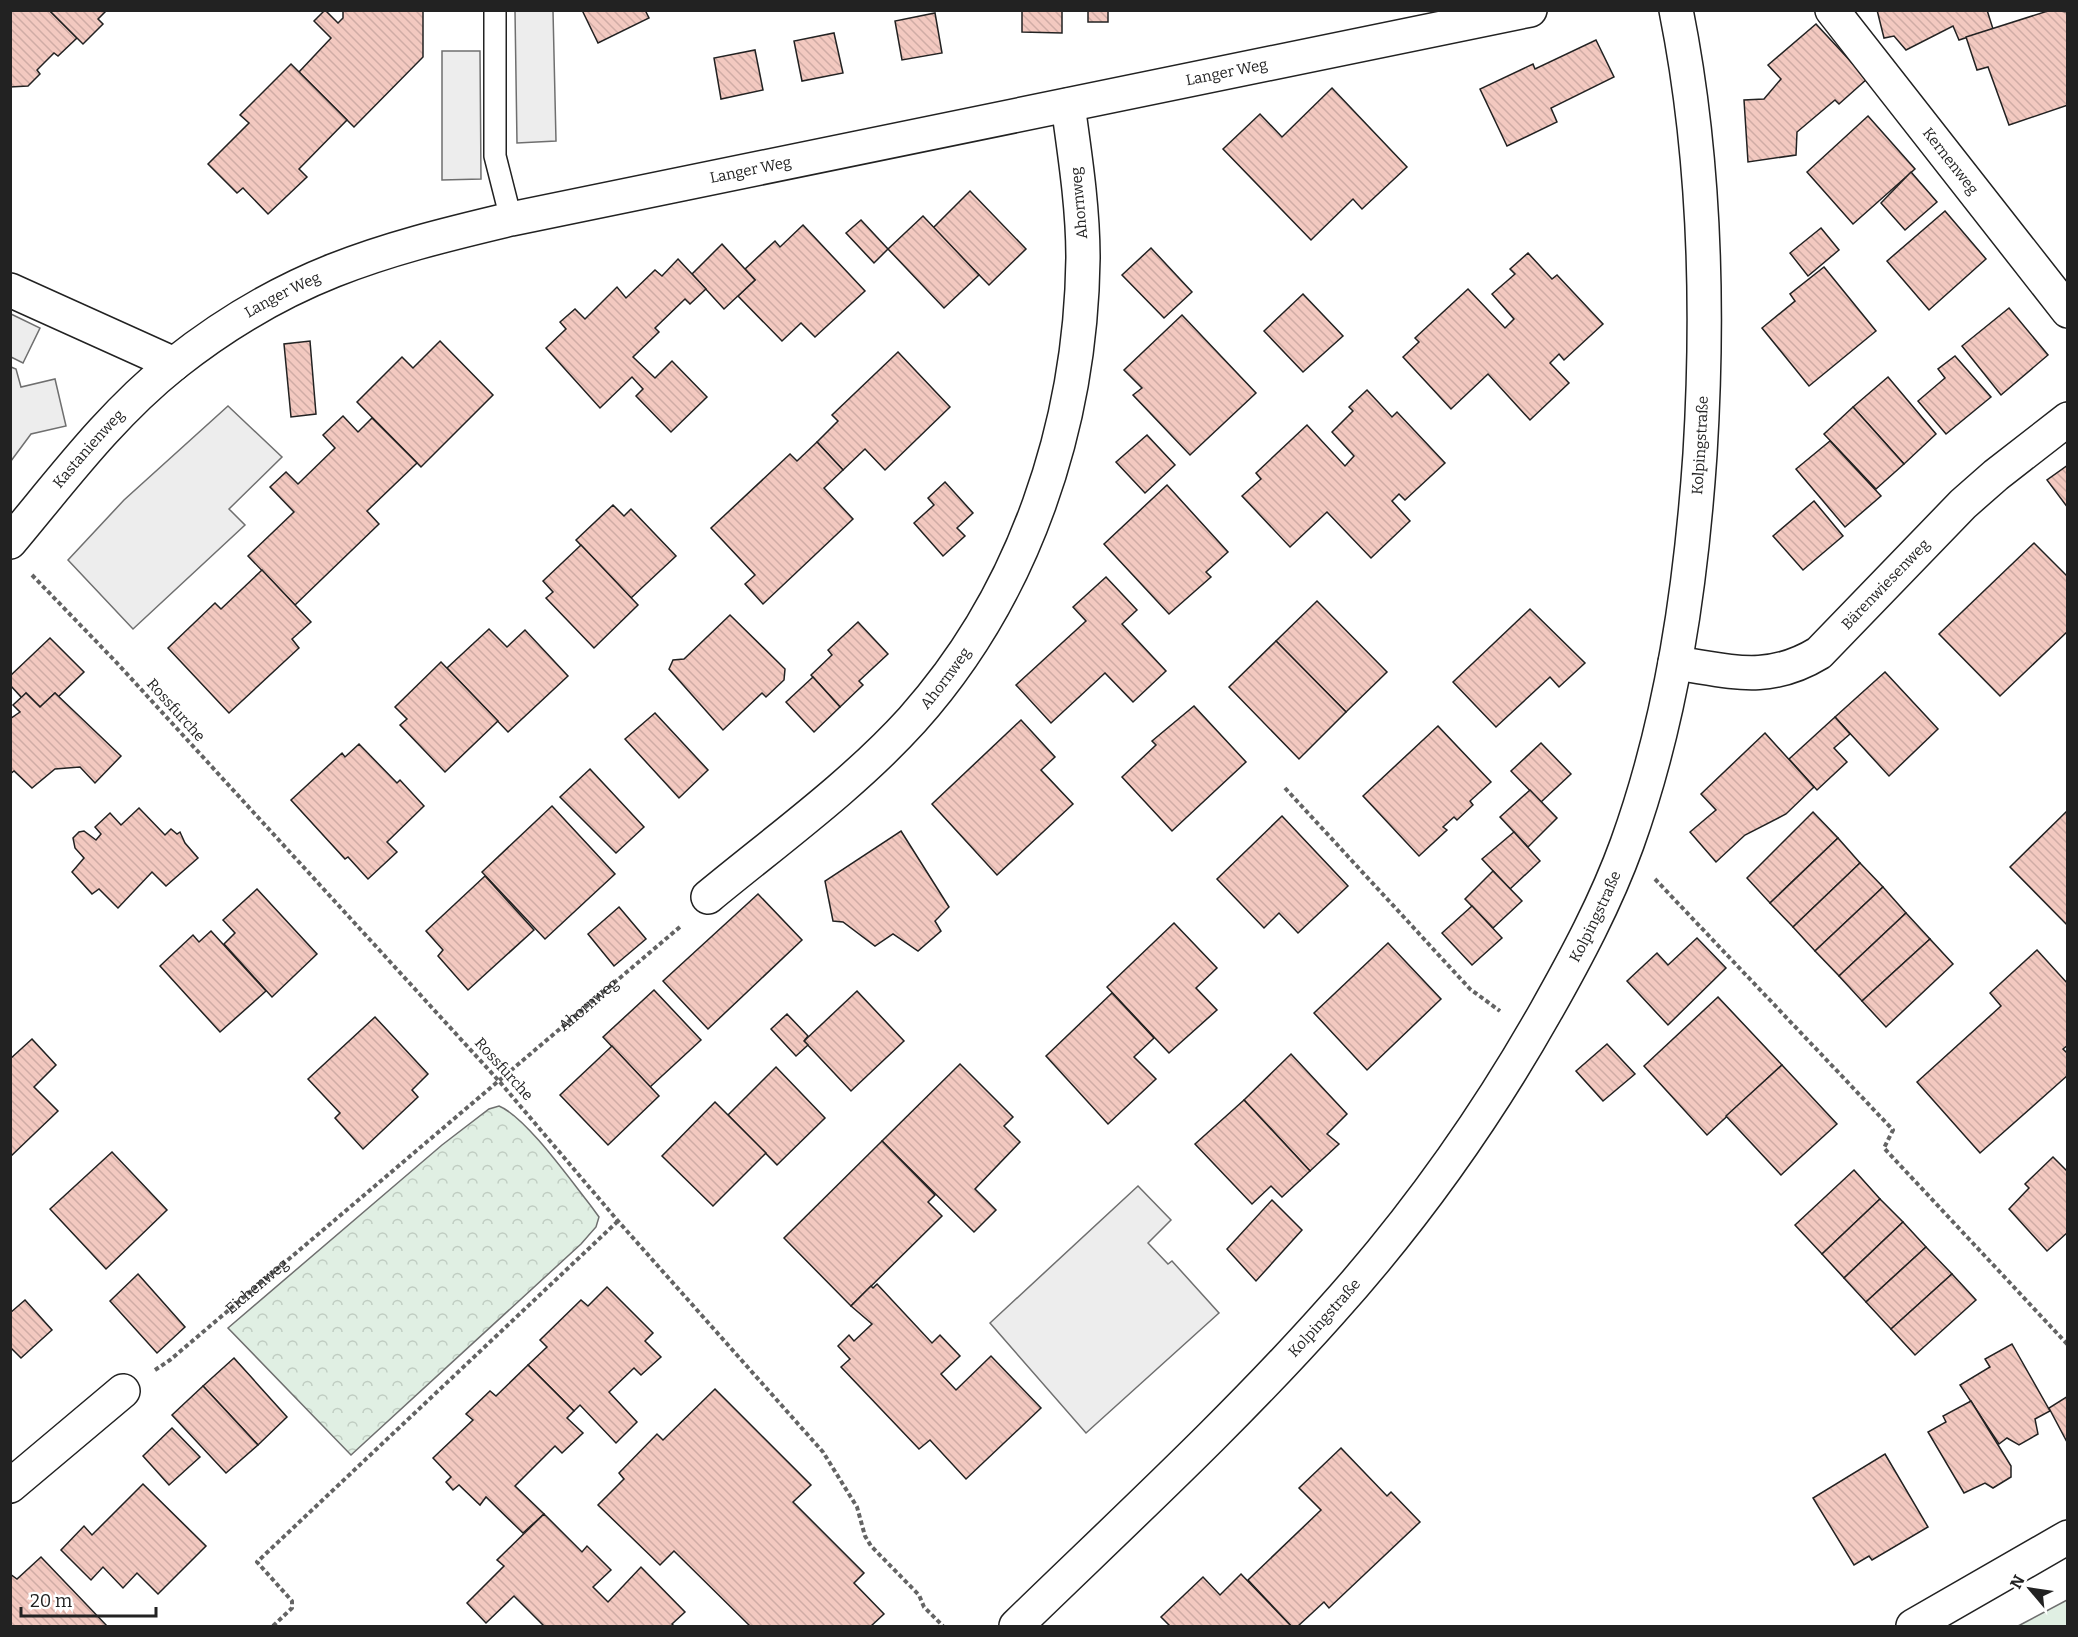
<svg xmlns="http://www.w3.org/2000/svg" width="2078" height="1637" font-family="Bitter,serif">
<defs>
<pattern id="park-crowns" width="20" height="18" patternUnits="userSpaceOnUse" patternTransform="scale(1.5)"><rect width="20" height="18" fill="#e0efe3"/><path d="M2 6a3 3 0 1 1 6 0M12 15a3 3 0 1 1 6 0" fill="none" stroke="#c0cdc2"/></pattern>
<pattern id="building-back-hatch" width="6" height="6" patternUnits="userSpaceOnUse" patternTransform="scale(1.5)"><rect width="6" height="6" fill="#f3c9c0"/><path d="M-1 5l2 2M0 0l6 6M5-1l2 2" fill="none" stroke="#d0aca5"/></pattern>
</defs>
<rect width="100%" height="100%" fill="#fff"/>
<path fill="url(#park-crowns)" stroke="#6f6f6f" stroke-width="1.5" d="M499 1106C526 1117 571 1181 591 1206L599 1217 596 1227 581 1244 351 1455 228 1328 442 1145 489 1109Z"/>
<path fill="#e0efe3" stroke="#6f6f6f" stroke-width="1.5" d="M2067 1600V1626H2018L2020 1625Z"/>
<g fill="#ededed" stroke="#6f6f6f" stroke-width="1.5">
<path d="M515 11H553L556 141 517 143Z"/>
<path d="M442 51H480L481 179 442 180Z"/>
<path d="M11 314 40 328 23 363 11 357Z"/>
<path d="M11 367 16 369 21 387 55 379 66 426 31 434 11 461Z"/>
<path d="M228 406 282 457 229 509 245 525 133 629 68 560 124 500Z"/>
<path d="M1138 1186 1171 1220 1148 1243 1168 1264 1172 1261 1219 1313 1086 1433 990 1323Z"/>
</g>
<g fill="url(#building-back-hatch)" stroke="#222" stroke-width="1.5">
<path d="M10 10H49L77 38 58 56 54 53 37 70 40 74 28 86 10 87Z"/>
<path d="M49 10H107L98 19 103 24 83 44Z"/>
<path d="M325 10 338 23 343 18V10H423V57L354 127 299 72 331 38 314 21Z"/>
<path d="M582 10H645L649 18 598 43Z"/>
<path d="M1022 10H1062V33L1022 32Z"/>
<rect x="1088" y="10" width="20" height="12"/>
<path d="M1877 10H1987L1993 29 1959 40 1953 26 1906 50 1894 36 1884 38Z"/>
<path d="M2051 10 2068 12V105L2009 125 1988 67 1977 70 1966 37Z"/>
<path d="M935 13 942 53 902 60 895 21Z"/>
<path d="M1816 24 1867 79 1839 104 1835 100 1797 132 1796 155 1748 162 1744 100 1764 99 1781 79 1768 65Z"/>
<path d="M834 33 843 73 802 81 794 41Z"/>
<path d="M1596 40 1614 77 1551 108 1557 122 1507 146 1480 89 1533 64 1535 69Z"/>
<path d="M755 50 763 90 721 99 714 58Z"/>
<path d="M291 64 347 120 299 169 307 177 268 214 243 188 237 193 208 164 249 123 240 115Z"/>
<path d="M1332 88 1407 167 1362 209 1353 199 1311 240 1223 149 1260 114 1282 137Z"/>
<path d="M1868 116 1915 169 1853 224 1807 172Z"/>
<path d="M1911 172 1937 202 1905 230 1881 203Z"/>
<path d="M970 191 1026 249 989 285 933 228Z"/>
<path d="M1945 211 1986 259 1929 310 1887 261Z"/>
<path d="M923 216 979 275 944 308 888 249Z"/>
<path d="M861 220 888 249 874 263 846 233Z"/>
<path d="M803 225 865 291 815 337 801 323 782 341 738 296 755 280 745 269 775 241 780 247Z"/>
<path d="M1821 228 1839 250 1808 276 1790 253Z"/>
<path d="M722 244 755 280 724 309 692 274Z"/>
<path d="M1151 248 1192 292 1164 318 1122 275Z"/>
<path d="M1528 253 1552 279 1557 275 1603 324 1564 360 1559 354 1550 363 1569 383 1530 420 1488 374 1451 409 1403 357 1419 342 1415 338 1468 289 1505 328 1514 319 1492 294 1515 274 1510 269Z"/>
<path d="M678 259 706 289 690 304 685 299 655 328 659 332 633 357 655 378 672 361 707 397 671 432 636 396 643 389 632 377 600 408 546 348 566 329 560 322 575 309 585 319 617 287 626 298 655 270 662 276Z"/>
<path d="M1824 267 1876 331 1809 386 1762 328 1795 301 1790 294Z"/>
<path d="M1303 294 1343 336 1303 372 1264 331Z"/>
<path d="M2009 308 2048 355 2001 395 1962 346Z"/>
<path d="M1182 315 1256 393 1190 455 1133 395 1142 388 1124 370Z"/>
<path d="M310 341 316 414 291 417 284 344Z"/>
<path d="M440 341 493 395 421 467 357 402 402 357 413 368Z"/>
<path d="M898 352 950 407 885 470 865 449 843 470 817 442 838 421 832 415Z"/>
<path d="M1955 356 1991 397 1946 434 1918 401 1945 378 1938 369Z"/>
<path d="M1888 377 1936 434 1904 464 1853 407Z"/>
<path d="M1367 390 1392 417 1397 412 1445 463 1405 500 1399 494 1392 501 1410 521 1371 558 1327 512 1290 547 1242 496 1261 479 1256 473 1307 425 1345 466 1354 456 1332 432 1353 411 1349 407Z"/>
<path d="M1853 407 1904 464 1876 489 1824 434Z"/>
<path d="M343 416 358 432 372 418 417 463 367 511 379 524 295 605 248 556 294 512 270 487 286 472 298 484 335 448 323 435Z"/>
<path d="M1147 435 1175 465 1145 493 1116 462Z"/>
<path d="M1830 441 1881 496 1845 527 1796 469Z"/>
<path d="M817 442 843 470 824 488 853 519 763 604 745 584 755 575 711 528 790 454 797 461Z"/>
<path d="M2068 465V508L2047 480Z"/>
<path d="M945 482 973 513 957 528 965 536 943 556 914 523 934 505 928 498Z"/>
<path d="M1167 485 1228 552 1206 572 1211 577 1169 614 1104 544Z"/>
<path d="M1814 501 1843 536 1803 570 1773 536Z"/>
<path d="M613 505 624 516 631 509 676 556 631 598 576 540Z"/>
<path d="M2034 543 2068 577V631L2000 696 1939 634Z"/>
<path d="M581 545 638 605 594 648 546 598 553 592 543 581Z"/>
<path d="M262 570 311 622 292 639 299 648 229 713 168 648 215 603 221 609Z"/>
<path d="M1106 577 1137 610 1122 624 1166 671 1133 702 1105 673 1051 723 1016 685 1086 621 1073 607Z"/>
<path d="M1317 601 1387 672 1346 712 1276 641Z"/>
<path d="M1530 609 1585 663 1559 687 1550 677 1496 727 1453 682Z"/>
<path d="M730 615 785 669 784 680 766 697 762 693 723 730 669 669 673 660 684 659Z"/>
<path d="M858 622 888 654 859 681 863 685 840 707 811 675 832 655 828 650Z"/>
<path d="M489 629 507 647 525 630 568 676 508 732 447 668Z"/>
<path d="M50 638 84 672 58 697 55 693 40 707 26 693 22 698 10 685V676Z"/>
<path d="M1276 641 1346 712 1299 759 1229 687Z"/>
<path d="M441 662 498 721 445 772 400 725 407 719 395 707Z"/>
<path d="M1885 672 1938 729 1889 776 1835 717Z"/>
<path d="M813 677 840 707 814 732 786 702Z"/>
<path d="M26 693 40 707 55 693 121 756 95 783 80 767 55 769 32 788 14 771 10 774V719L20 712 13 705Z"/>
<path d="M1194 706 1246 762 1172 831 1122 777 1156 745 1152 741Z"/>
<path d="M655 713 708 770 679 798 625 739Z"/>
<path d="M1835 717 1850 734 1834 748 1847 762 1817 790 1789 759Z"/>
<path d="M1021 720 1055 757 1041 770 1073 804 997 875 932 804Z"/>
<path d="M1438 726 1491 782 1470 801 1473 805 1457 820 1454 817 1443 827 1447 830 1419 856 1363 796Z"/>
<path d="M1765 733 1814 787 1786 814 1745 835 1716 862 1690 832 1716 810 1701 794Z"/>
<path d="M1541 743 1571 774 1541 802 1511 771Z"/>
<path d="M359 744 397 783 400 780 424 806 387 842 397 852 368 879 348 857 345 859 291 800 342 753 345 757Z"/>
<path d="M590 769 644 827 616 853 560 797Z"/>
<path d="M1530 790 1557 818 1528 847 1500 817Z"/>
<path d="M552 806 615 874 545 939 482 872Z"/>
<path d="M139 808 165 835 171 829 177 834 180 832 185 843 198 858 166 886 152 872 118 908 99 889 92 894 72 872 84 858 75 848 73 838 79 832 84 831 96 840 101 834 95 827 110 813 121 825Z"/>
<path d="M2068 810V926L2010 867Z"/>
<path d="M1813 812 1838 838 1770 903 1747 878Z"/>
<path d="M1282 816 1348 886 1298 933 1279 913 1264 928 1217 879Z"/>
<path d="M901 831 949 907 935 921 941 931 918 951 893 934 875 946 843 922 833 921 825 881Z"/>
<path d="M1514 832 1540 861 1510 889 1482 859Z"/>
<path d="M1838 838 1860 863 1793 927 1770 903Z"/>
<path d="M1860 863 1883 887 1815 951 1793 927Z"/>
<path d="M1493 871 1522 901 1493 928 1465 899Z"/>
<path d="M485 876 534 930 468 990 438 956 443 950 426 931Z"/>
<path d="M1883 887 1906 913 1839 976 1815 951Z"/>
<path d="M257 889 317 954 272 997 224 944 235 933 223 920Z"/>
<path d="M758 894 802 940 708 1029 663 981Z"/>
<path d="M1472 906 1502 938 1472 965 1442 933Z"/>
<path d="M619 907 646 939 614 966 588 934Z"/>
<path d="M1906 913 1930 939 1862 1001 1839 976Z"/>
<path d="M1174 923 1217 968 1196 988 1217 1010 1169 1053 1107 987Z"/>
<path d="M211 931 266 991 220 1032 160 966 193 935 199 942Z"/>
<path d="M1697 938 1726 968 1668 1025 1627 981 1657 953 1668 965Z"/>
<path d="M1930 939 1953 964 1886 1027 1862 1001Z"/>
<path d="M1388 943 1441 999 1367 1070 1314 1013Z"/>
<path d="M2037 950 2068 984V1045L2063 1049 2068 1054V1075L1980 1153 1917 1082 2001 1006 1990 993Z"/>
<path d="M654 990 701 1040 650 1087 603 1037Z"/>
<path d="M857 991 904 1041 851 1091 804 1041Z"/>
<path d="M1112 993 1154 1038 1134 1057 1156 1079 1108 1124 1046 1056Z"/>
<path d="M1718 997 1782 1065 1707 1135 1644 1066Z"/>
<path d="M787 1014 808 1036 804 1041 808 1045 796 1056 771 1029Z"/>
<path d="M375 1017 428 1074 412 1090 418 1097 363 1149 335 1118 340 1113 308 1079Z"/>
<path d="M32 1039 56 1065 34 1087 58 1111 10 1157V1059Z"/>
<path d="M1607 1044 1635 1074 1603 1101 1576 1071Z"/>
<path d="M612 1046 659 1096 608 1145 560 1095Z"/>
<path d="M1291 1054 1347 1114 1327 1134 1339 1144 1310 1171 1244 1100Z"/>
<path d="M960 1064 1013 1117 1004 1126 1020 1142 975 1189 996 1210 974 1232 882 1141Z"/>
<path d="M1782 1065 1837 1124 1781 1175 1726 1116Z"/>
<path d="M776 1067 825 1118 777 1165 728 1115Z"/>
<path d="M1244 1100 1310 1171 1282 1197 1271 1186 1252 1204 1195 1144Z"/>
<path d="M715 1102 766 1153 713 1206 662 1156Z"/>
<path d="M882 1141 935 1195 928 1202 942 1216 851 1306 784 1238Z"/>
<path d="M112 1152 167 1210 106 1269 50 1209Z"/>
<path d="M2053 1157 2068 1172V1232L2047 1251 2009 1209 2029 1188 2025 1184Z"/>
<path d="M1854 1170 1880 1199 1822 1254 1795 1225Z"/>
<path d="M1880 1199 1903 1222 1844 1278 1822 1254Z"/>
<path d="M1272 1200 1302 1230 1256 1281 1227 1249Z"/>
<path d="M1903 1222 1926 1247 1866 1302 1844 1278Z"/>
<path d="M1926 1247 1952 1274 1891 1329 1866 1302Z"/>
<path d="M138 1274 185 1327 157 1353 110 1301Z"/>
<path d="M1952 1274 1976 1300 1915 1355 1891 1329Z"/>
<path d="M877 1284 932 1343 940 1335 960 1356 941 1374 956 1390 991 1356 1041 1408 966 1479 930 1440 919 1449 841 1367 850 1359 838 1346 849 1335 854 1341 872 1324 851 1306 871 1286 873 1288Z"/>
<path d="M607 1287 653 1333 645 1341 661 1357 641 1375 634 1368 609 1392 637 1422 616 1443 580 1405 574 1411 528 1365 547 1347 540 1340 581 1300 588 1306Z"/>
<path d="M25 1300 52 1330 21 1358 10 1347V1313Z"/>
<path d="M2012 1344 2050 1411 2035 1419 2038 1434 2019 1445 2007 1438 1999 1444 1960 1385 1990 1367 1985 1359Z"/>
<path d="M234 1358 287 1417 258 1445 203 1386Z"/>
<path d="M528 1365 574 1411 567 1418 583 1433 562 1453 555 1446 515 1486 544 1514 523 1533 486 1497 480 1505 459 1485 453 1490 446 1482 451 1477 433 1458 473 1420 466 1414 490 1391 496 1396Z"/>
<path d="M203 1386 258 1445 226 1473 172 1415Z"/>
<path d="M715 1389 811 1485 793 1502 864 1573 854 1583 884 1614 871 1626H750L674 1551 660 1565 598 1505 624 1479 619 1473 657 1434 663 1440Z"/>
<path d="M2068 1396V1442H2067L2049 1408Z"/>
<path d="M1971 1401 2011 1466V1477L1993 1488 1985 1483 1964 1493 1928 1432 1946 1422 1943 1416Z"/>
<path d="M172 1428 200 1457 169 1485 143 1456Z"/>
<path d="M1341 1448 1387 1496 1391 1492 1420 1522 1329 1608 1324 1602 1298 1626H1291L1248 1580 1321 1510 1299 1488Z"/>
<path d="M1885 1454 1928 1527 1872 1560 1869 1556 1854 1565 1813 1498Z"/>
<path d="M143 1484 206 1546 158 1594 137 1573 123 1588 103 1567 91 1580 61 1550 84 1526 92 1535Z"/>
<path d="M544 1514 582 1552 587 1546 611 1570 593 1587 608 1602 641 1567 685 1612 672 1624 674 1626H544L514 1596 486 1623 467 1603 504 1566 497 1560Z"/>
<path d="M41 1557 107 1626H10V1574L17 1579Z"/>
<path d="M1241 1574 1291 1626H1170L1161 1617 1203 1577 1220 1595Z"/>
</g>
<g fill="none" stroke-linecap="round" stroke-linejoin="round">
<g stroke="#222" stroke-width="24">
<path id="service" d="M495 10V156L511 219"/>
</g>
<g stroke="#222" stroke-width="36">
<g id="minor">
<path id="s2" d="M1832 10 2068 311"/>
<path id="s3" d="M10 290 174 364C285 276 376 251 511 219L1530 10"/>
<path id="s4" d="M10 542C62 480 110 415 174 364"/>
<path id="s5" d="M1675 663C1731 671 1768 684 1819 653L1963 504 1996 475 2068 419"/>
<path id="s6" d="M708 897C777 840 852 786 912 720 1025 594 1081 425 1083 258 1083 207 1075 156 1068 105"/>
<path d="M10 1486 123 1391"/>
<path id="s7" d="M1016 1626C1122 1523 1232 1422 1330 1312 1413 1220 1485 1119 1546 1011 1576 958 1606 902 1627 844 1672 719 1691 586 1700 454 1709 307 1705 155 1676 10"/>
</g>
</g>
<g stroke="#222" stroke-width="36">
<path id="tertiary" d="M1913 1626 2068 1537"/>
</g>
<g stroke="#646464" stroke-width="4" stroke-dasharray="4.5 3" stroke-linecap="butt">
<path d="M32 575 117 663 499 1081 618 1221 823 1452 857 1507 865 1536 871 1546 919 1595 924 1607 943 1626"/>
<path d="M1285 788 1470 989 1500 1011"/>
<path d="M1655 879 1893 1130 1884 1148 2068 1345"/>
<path id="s1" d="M155 1370 170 1360 681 926"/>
<path d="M273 1626 292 1608V1601L257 1562 618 1221"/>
</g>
<use href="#service" stroke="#fff" stroke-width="21"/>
<use href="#minor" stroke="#fff" stroke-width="33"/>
<use href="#tertiary" stroke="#fff" stroke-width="33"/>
</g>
<g text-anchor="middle" stroke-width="4.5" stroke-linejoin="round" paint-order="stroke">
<g font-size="15" fill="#222" stroke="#fff">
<text dy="5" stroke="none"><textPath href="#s3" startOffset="1281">Langer Weg</textPath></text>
<text dy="5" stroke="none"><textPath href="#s2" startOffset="192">Kernenweg</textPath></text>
<text dy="5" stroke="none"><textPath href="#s3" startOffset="795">Langer Weg</textPath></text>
<text transform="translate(1079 203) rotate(-95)" y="5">Ahornweg</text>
<text dy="5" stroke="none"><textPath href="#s3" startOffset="309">Langer Weg</textPath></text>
<text dy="5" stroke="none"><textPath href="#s7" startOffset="1408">Kolpingstraße</textPath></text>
<text dy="5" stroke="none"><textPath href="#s4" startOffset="122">Kastanienweg</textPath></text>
<text dy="5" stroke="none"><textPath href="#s5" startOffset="244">Bärenwiesenweg</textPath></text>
<text dy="5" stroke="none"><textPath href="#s6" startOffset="324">Ahornweg</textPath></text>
<text transform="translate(176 710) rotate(48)" y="5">Rossfurche</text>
<text dy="5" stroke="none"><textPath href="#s7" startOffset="922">Kolpingstraße</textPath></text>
<text dy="5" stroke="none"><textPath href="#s1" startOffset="567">Ahornweg</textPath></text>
<text transform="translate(504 1069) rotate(48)" y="5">Rossfurche</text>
<text dy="5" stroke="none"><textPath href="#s1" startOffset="132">Eichenweg</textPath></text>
<text dy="5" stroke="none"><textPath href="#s7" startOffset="436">Kolpingstraße</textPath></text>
</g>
</g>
<rect width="2078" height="1637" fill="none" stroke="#222222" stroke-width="24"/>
<g transform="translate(2030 1589) rotate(299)" stroke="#ffffff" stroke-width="4.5" paint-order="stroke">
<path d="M0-4.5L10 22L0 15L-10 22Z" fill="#222222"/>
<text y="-9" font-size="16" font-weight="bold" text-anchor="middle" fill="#222222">N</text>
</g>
<path d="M21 1607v9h135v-9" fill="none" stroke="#222222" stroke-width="3"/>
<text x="30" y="1607" font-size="18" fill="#222222" stroke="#ffffff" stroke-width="4.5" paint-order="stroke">20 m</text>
</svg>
